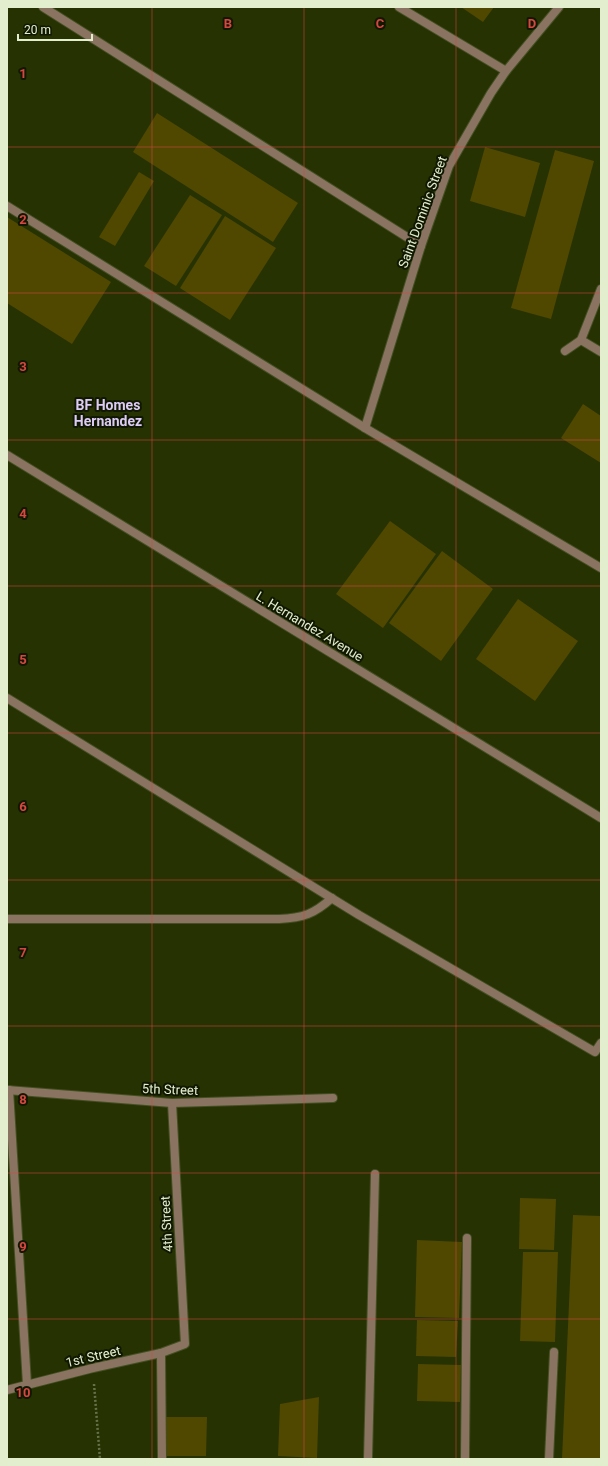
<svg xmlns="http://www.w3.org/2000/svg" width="608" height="1466" font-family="Roboto,sans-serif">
<rect width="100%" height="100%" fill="#263202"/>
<g fill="#504800">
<path d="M461 7H494L483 22Z"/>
<path d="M157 113 298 203 273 242 133 152Z"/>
<path d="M485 147 540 163 525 217 470 201Z"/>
<path d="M555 150 594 161 551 319 511 308Z"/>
<path d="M139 172 154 181 115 246 99 237Z"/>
<path d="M190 195 222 215 176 286 144 266Z"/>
<path d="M225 216 276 248 230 320 180 288Z"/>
<path d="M7 217 111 282 72 344 7 303Z"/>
<path d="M583 404 601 416V463L561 438Z"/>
<path d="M390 521 436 554 383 628 336 594Z"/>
<path d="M442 551 493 589 441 661 389 623Z"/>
<path d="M518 599 578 641 535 701 476 659Z"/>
<path d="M520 1198 556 1199 554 1250 519 1249Z"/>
<path d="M573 1215 601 1216V1459H562Z"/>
<path d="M417 1240 462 1242 459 1318 415 1317Z"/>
<path d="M523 1252H558L555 1342 520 1341Z"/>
<path d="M417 1320 458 1321 456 1357 416 1356Z"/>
<path d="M418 1364 461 1365 460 1402 417 1401Z"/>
<path d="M319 1397 317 1458 278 1456 280 1404Z"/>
<path d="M165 1417H207L206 1456H165Z"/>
</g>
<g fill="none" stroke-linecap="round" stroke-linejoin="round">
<g stroke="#445023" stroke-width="10">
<g id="street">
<path d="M43 7 421 246"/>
<path d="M399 7 506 71"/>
<path d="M7 206 365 428 601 568"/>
<path d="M601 289 581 340 601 352"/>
<path d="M565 351 581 340"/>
<path d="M365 428 421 246 449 166 491 93 506 71 559 7"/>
<path d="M7 455 601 818"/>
<path d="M7 698 359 915 595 1052 601 1043"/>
<path d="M7 919H279C303 918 314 914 332 898"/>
<path d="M7 1090 172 1103 333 1098"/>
<path d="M9 1090 27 1384"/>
<path d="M161 1353 162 1459"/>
<path d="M7 1390 93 1368 161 1353 185 1344 172 1103"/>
<path d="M368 1459 375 1174"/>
<path d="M465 1459 467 1238"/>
<path d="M549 1459 554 1352"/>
</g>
</g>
<path stroke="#657146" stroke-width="2.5" stroke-dasharray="2 2" stroke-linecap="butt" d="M94 1384 100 1459"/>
<use href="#street" stroke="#8a7461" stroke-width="8"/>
</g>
<path fill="none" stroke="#d84641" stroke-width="1" stroke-opacity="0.55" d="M152 7V1459M304 7V1459M456 7V1459M7 147H601M7 293H601M7 440H601M7 586H601M7 733H601M7 880H601M7 1026H601M7 1173H601M7 1319H601"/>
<g text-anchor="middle" stroke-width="4" stroke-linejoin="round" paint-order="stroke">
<g font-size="13" fill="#e3eece" stroke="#111801">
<text transform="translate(422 212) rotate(-70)" y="5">Saint Dominic Street</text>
<text transform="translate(310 626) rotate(31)" y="5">L. Hernandez Avenue</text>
<text transform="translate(170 1089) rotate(2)" y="5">5th Street</text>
<text transform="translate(166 1224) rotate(-93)" y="5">4th Street</text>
<text transform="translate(93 1356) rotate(-13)" y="5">1st Street</text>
</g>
<g font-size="14" font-weight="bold" fill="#dcccf6" stroke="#111801">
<text x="108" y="410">BF Homes<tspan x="108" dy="16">Hernandez</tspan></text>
</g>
</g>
<g font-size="13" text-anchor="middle" font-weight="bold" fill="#d84641" stroke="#111801" stroke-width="4" stroke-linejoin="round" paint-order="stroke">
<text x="228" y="28">B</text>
<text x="380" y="28">C</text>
<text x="532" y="28">D</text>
<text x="23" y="78">1</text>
<text x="23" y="224">2</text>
<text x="23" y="371">3</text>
<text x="23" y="518">4</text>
<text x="23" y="664">5</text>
<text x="23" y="811">6</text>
<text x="23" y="957">7</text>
<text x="23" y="1104">8</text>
<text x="23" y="1251">9</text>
<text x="23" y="1397">10</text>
</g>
<rect width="608" height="1466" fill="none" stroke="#e3eece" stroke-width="16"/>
<path d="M18 34v6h74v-6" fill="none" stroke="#e3eece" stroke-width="2"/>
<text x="24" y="34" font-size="12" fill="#e3eece" stroke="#111801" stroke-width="3" paint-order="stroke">20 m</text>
</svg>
